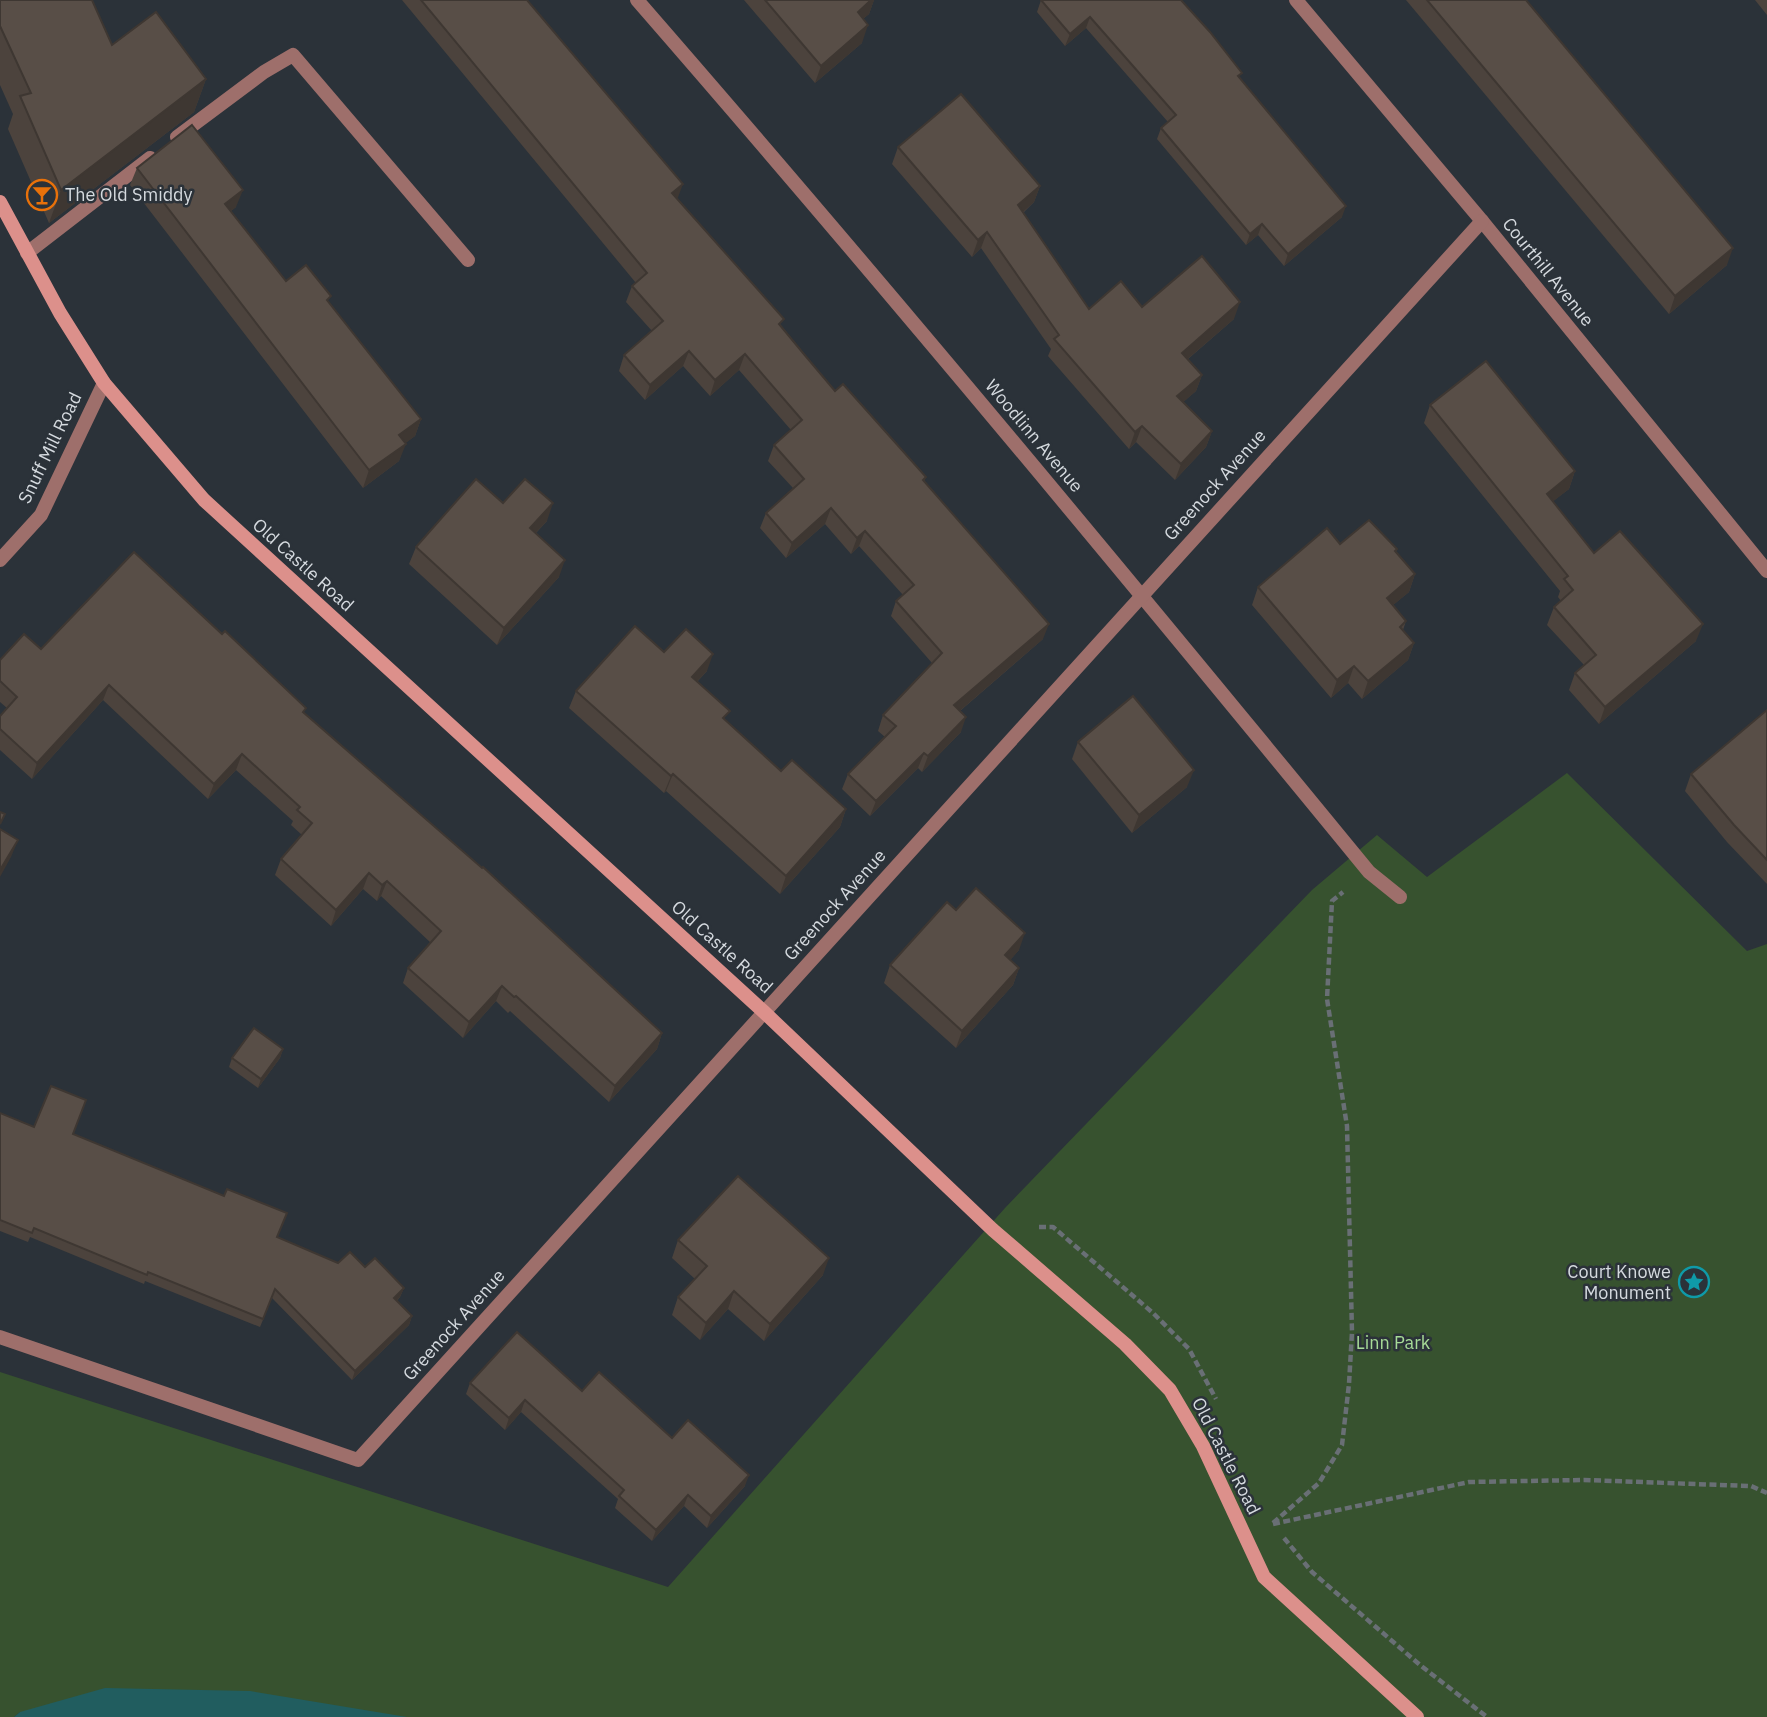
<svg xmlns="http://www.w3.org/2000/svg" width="1767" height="1717" font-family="'IBM Plex Sans',sans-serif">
<rect width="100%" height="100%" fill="#2b3239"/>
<path fill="#37522f" d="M1567 773 1747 951 1767 944V1717H36L20 1712 14 1717H0V1372L668 1587 1005 1208 1312 890 1377 835 1427 877Z"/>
<path fill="#215d5f" d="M105 1688 250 1691 407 1717H14L20 1712Z"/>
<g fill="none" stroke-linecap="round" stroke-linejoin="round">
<g stroke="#696f75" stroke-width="4.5" stroke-dasharray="7 3.5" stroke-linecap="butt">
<path d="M1039 1227H1053L1153 1313 1189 1349 1216 1399"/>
<path d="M1273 1523 1319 1483 1342 1445 1349 1384 1352 1332 1347 1126 1327 999 1332 901 1343 892"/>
<path d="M1273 1524 1469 1482 1584 1480 1751 1486 1767 1493"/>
<path d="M1284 1538 1312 1572 1420 1665 1487 1717"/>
</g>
<g stroke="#9e6f6b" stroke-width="14">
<path d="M177 137 264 72 293 55 468 260"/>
<path d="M27 253 150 158"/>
</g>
<g stroke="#9e6f6b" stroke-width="14">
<path d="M637 0C886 286 1128 578 1369 872L1400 897"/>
<path d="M1296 0 1482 221 1767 571"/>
<path d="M0 560 41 515 104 383"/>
<path d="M0 1337 358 1460 1482 221"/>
</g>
<path stroke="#dc908b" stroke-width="14" d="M0 202 60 313 104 383 204 500 764 1012 993 1230 1125 1344 1170 1390 1203 1446 1264 1577 1417 1717"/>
</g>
<g fill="#4c433d">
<path d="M0 0 112 45 206 79 194 112 49 223 8 129 13 114 0 85Z"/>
<path d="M402 0H527L677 199 835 391 926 477 924 482 1043 639 960 711 961 732 922 772 918 768 870 816 842 789 848 774 885 737 878 731 883 715 932 663 891 616 896 601 903 595 859 546 851 554 825 524 786 558 760 528 766 513 793 488 768 461 774 445 791 430 739 370 710 396 683 366 645 400 619 371 624 355 652 331 626 302 632 286 636 283Z"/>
<path d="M744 0H874L869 14 863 19 862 43 815 83Z"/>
<path d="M1041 0H1181L1342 217 1284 266 1258 235 1246 245 1157 139 1161 128 1168 122 1086 28 1065 46 1037 12Z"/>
<path d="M1406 0H1526L1727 265 1669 314Z"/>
<path d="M1755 0H1767V15Z"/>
<path d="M898 147 1040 186 1034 202 1023 213 1089 309 1142 307 1234 319 1188 359 1202 375 1196 391 1183 402 1212 431 1206 447 1175 480 1136 442 1129 449 1048 356 1051 349 981 248 972 257 892 164Z"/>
<path d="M137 168 236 207 231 211 286 281 329 302 421 419 415 436 405 443 399 461 363 488 130 185Z"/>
<path d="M1430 405 1575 471 1569 489 1553 501 1594 553 1696 641 1599 724 1569 690 1575 673 1584 665 1547 625 1554 607 1561 601 1558 597 1560 591 1424 423Z"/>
<path d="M503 503 547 521 536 533 559 577 497 645 409 564 416 547Z"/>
<path d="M1340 544 1397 549 1396 552 1415 574 1409 592 1393 605 1406 621 1403 630 1414 643 1408 660 1362 699 1348 683 1331 698 1252 605 1258 587Z"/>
<path d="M41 649 304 713 662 1033 657 1049 609 1102 510 1011 508 1013 496 1001 463 1038 403 983 408 968 431 943 381 896 377 901 363 889 331 926 275 875 281 859 302 835 291 825 293 821 236 770 208 799 103 700 32 779 0 750V716L7 708 0 702V660Z"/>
<path d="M664 652 707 671 697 682 726 721 781 771 846 809 840 827 780 894 666 791 664 793 569 708 576 691Z"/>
<path d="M1767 710V884L1727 842 1685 791 1691 774Z"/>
<path d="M1078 742 1187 787 1132 833 1072 759Z"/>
<path d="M956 910 1019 950 1010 960 1019 968 1013 985 956 1048 884 983 890 965Z"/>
<path d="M283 1049 280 1058 258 1088 229 1067 232 1058Z"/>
<path d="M0 1113 34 1127 73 1134 277 1237 338 1263 365 1267 404 1288 400 1297 397 1301 412 1316 409 1325 352 1380 272 1298 260 1327 145 1281 144 1284 30 1237 28 1242 0 1231Z"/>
<path d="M678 1240 823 1275 764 1341 728 1309 700 1340 672 1315 678 1297 695 1279 672 1258Z"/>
<path d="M470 1383 582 1391 672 1438 745 1486 707 1528 684 1506 652 1541 615 1508 618 1499 521 1412 505 1430 466 1394Z"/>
</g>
<g fill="#3e3732">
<path d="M871 0H874L869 14 851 29 858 12Z"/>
<path d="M1090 17 1086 28 1065 46 1070 34Z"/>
<path d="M868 25 862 43 815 83 821 66Z"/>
<path d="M206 79 194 112 49 223 61 190Z"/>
<path d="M683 184 677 200 672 193Z"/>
<path d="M1040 186 1034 202 1012 222 1018 205Z"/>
<path d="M243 190 236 207 219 221 225 204Z"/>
<path d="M1346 206 1342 217 1284 266 1288 254Z"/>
<path d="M1262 224 1258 235 1246 245 1250 234Z"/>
<path d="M987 232 981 248 972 257 978 240Z"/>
<path d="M1733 248 1727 265 1669 314 1675 296Z"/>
<path d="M1240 302 1234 319 1176 369 1182 353Z"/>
<path d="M689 351 683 366 645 400 650 385Z"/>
<path d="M745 354 739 370 710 396 715 380Z"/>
<path d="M1202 375 1196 391 1171 413 1177 396Z"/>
<path d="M421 419 415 436 393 453 399 435Z"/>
<path d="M1142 426 1136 442 1129 449 1135 432Z"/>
<path d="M1212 431 1206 447 1175 480 1181 464Z"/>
<path d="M406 444 399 461 363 488 369 470Z"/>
<path d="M1575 471 1569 489 1541 511 1547 494Z"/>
<path d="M553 503 547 521 524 545 530 528Z"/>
<path d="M831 508 825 524 786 558 792 543Z"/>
<path d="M865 531 859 546 851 554 857 538Z"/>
<path d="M565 560 559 577 497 645 504 628Z"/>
<path d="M1415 574 1409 592 1380 616 1387 598Z"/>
<path d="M1049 624 1043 639 948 721 954 705Z"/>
<path d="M1703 624 1696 641 1599 724 1605 707Z"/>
<path d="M1414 643 1408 660 1362 699 1368 681Z"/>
<path d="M713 654 707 671 685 694 692 677Z"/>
<path d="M1354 666 1348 683 1331 698 1337 680Z"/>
<path d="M109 685 103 700 32 779 37 763Z"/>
<path d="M966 717 961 732 922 772 928 756Z"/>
<path d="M924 753 918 768 870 816 876 801Z"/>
<path d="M242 754 236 770 208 799 214 784Z"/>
<path d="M1194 770 1187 787 1132 833 1139 815Z"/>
<path d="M673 774 666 791 664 793 671 776Z"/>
<path d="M846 809 840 827 780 894 786 876Z"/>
<path d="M18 840 11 857 0 877V870Z"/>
<path d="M369 873 363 889 331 926 336 910Z"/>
<path d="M387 881 381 896 377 901 382 885Z"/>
<path d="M1025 933 1019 950 999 973 1005 955Z"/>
<path d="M1019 968 1013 985 956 1048 962 1031Z"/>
<path d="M502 986 496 1001 463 1038 469 1022Z"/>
<path d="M662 1033 657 1049 609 1102 615 1086Z"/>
<path d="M283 1049 280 1058 258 1088 261 1079Z"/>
<path d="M829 1258 823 1275 764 1341 770 1324Z"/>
<path d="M404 1288 400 1297 391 1307 394 1298Z"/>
<path d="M734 1291 728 1309 700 1340 706 1323Z"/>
<path d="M412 1316 409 1325 352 1380 355 1371Z"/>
<path d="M525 1400 521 1412 505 1430 509 1418Z"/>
<path d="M749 1475 745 1486 707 1528 711 1516Z"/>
<path d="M688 1495 684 1506 652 1541 656 1530Z"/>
</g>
<g fill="#584e47" stroke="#3e3732" stroke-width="2">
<path d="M0 0H92L112 45 156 12 206 79 61 190 20 96 31 93 0 26Z"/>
<path d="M421 0H527L683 184 672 193 784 319 779 324 803 353 835 391 843 384 926 477 923 480 1049 624 954 705 966 717 928 756 924 753 876 801 848 774 896 726 883 715 942 653 896 601 914 585 865 531 857 538 831 508 792 543 766 513 804 479 774 445 802 420 745 354 715 380 689 351 650 385 624 355 663 321 632 286 647 273Z"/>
<path d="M765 0H871L858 12 868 25 821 66Z"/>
<path d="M1041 0H1181L1210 32 1242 73 1238 76 1346 206 1288 254 1262 224 1250 234 1161 128 1176 115 1090 17 1070 34Z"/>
<path d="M1427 0H1526L1733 248 1675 296Z"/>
<path d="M961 94 1040 186 1018 205 1089 309 1121 281 1142 307 1202 256 1240 302 1182 353 1202 375 1177 396 1212 431 1181 464 1142 426 1135 432 1054 339 1059 335 987 232 978 240 898 147Z"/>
<path d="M192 125 243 190 225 204 286 281 306 265 331 296 327 300 421 419 399 435 406 444 369 470 137 168Z"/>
<path d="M1486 361 1575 471 1547 494 1594 553 1620 531 1703 624 1605 707 1575 673 1596 655 1554 607 1573 590 1564 579 1568 576 1430 405Z"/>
<path d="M476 479 503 503 525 479 553 503 530 528 565 560 504 628 416 547Z"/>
<path d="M1369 520 1397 549 1395 551 1415 574 1387 598 1406 621 1400 627 1414 643 1368 681 1354 666 1337 680 1258 587 1327 528 1340 544Z"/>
<path d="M134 552 222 634 225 631 306 708 303 712 482 868 483 867 662 1033 615 1086 516 996 514 997 502 986 469 1022 408 968 441 931 387 881 382 885 369 873 336 910 281 859 312 823 297 810 300 807 242 754 214 784 109 685 37 763 0 729V716L17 697 0 681V660L24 634 41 649Z"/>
<path d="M635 626 664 652 686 629 713 654 692 677 730 711 723 718 781 771 792 760 846 809 786 876 673 774 671 776 576 691Z"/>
<path d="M1133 696 1194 770 1139 815 1078 742Z"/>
<path d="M1767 710V860L1734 825 1691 774Z"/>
<path d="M0 812 5 814 0 824Z"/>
<path d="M0 829 18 840 0 870Z"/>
<path d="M976 888 1025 933 1005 955 1019 968 962 1031 890 965 947 902 956 910Z"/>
<path d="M254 1028 283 1049 261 1079 232 1058Z"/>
<path d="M51 1086 86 1100 73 1134 224 1196 227 1189 287 1213 277 1237 338 1263 350 1252 365 1267 375 1258 404 1288 394 1298 412 1316 355 1371 275 1289 263 1319 148 1272 147 1275 34 1228 32 1233 0 1220V1113L34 1127Z"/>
<path d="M738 1176 829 1258 770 1324 734 1291 706 1323 678 1297 707 1266 678 1240Z"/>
<path d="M517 1332 582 1391 599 1372 672 1438 688 1420 749 1475 711 1516 688 1495 656 1530 619 1496 624 1490 525 1400 509 1418 470 1383Z"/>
</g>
<defs>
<g id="bar-ring" transform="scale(1.575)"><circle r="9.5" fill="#2b3239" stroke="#e8710a" stroke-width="1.5"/><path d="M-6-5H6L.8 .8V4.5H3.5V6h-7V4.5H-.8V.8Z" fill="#e8710a"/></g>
<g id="sight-ring" transform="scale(1.575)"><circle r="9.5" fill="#2b3239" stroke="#0f9aa8" stroke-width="1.5"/><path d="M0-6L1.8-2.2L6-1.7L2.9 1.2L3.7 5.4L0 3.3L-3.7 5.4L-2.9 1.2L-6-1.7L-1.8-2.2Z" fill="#0f9aa8"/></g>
</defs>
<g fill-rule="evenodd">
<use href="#bar-ring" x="42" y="195"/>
<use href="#sight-ring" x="1694" y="1282"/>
</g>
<g text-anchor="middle" stroke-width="5" stroke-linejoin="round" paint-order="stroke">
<g font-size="18" fill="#d5dadf" stroke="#2b3239" text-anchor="start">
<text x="65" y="201">The Old Smiddy</text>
<text x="1671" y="1278" text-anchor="end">Court Knowe<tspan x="1671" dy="21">Monument</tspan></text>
</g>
<g font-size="18" fill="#d5dadf" stroke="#2b3239">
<text transform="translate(1548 272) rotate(51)" y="6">Courthill Avenue</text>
<text transform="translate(1034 436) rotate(50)" y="6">Woodlinn Avenue</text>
<text transform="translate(50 448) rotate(-64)" y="6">Snuff Mill Road</text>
<text transform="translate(1215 485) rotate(-48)" y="6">Greenock Avenue</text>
<text transform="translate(303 565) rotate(42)" y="6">Old Castle Road</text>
<text transform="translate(835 905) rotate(-48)" y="6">Greenock Avenue</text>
<text transform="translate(722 947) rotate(42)" y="6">Old Castle Road</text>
<text transform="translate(454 1325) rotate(-48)" y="6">Greenock Avenue</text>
<text transform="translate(1226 1456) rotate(63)" y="6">Old Castle Road</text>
</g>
<g font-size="18" fill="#a7db97" stroke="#2b3239">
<text x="1393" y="1349">Linn Park</text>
</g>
</g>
</svg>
